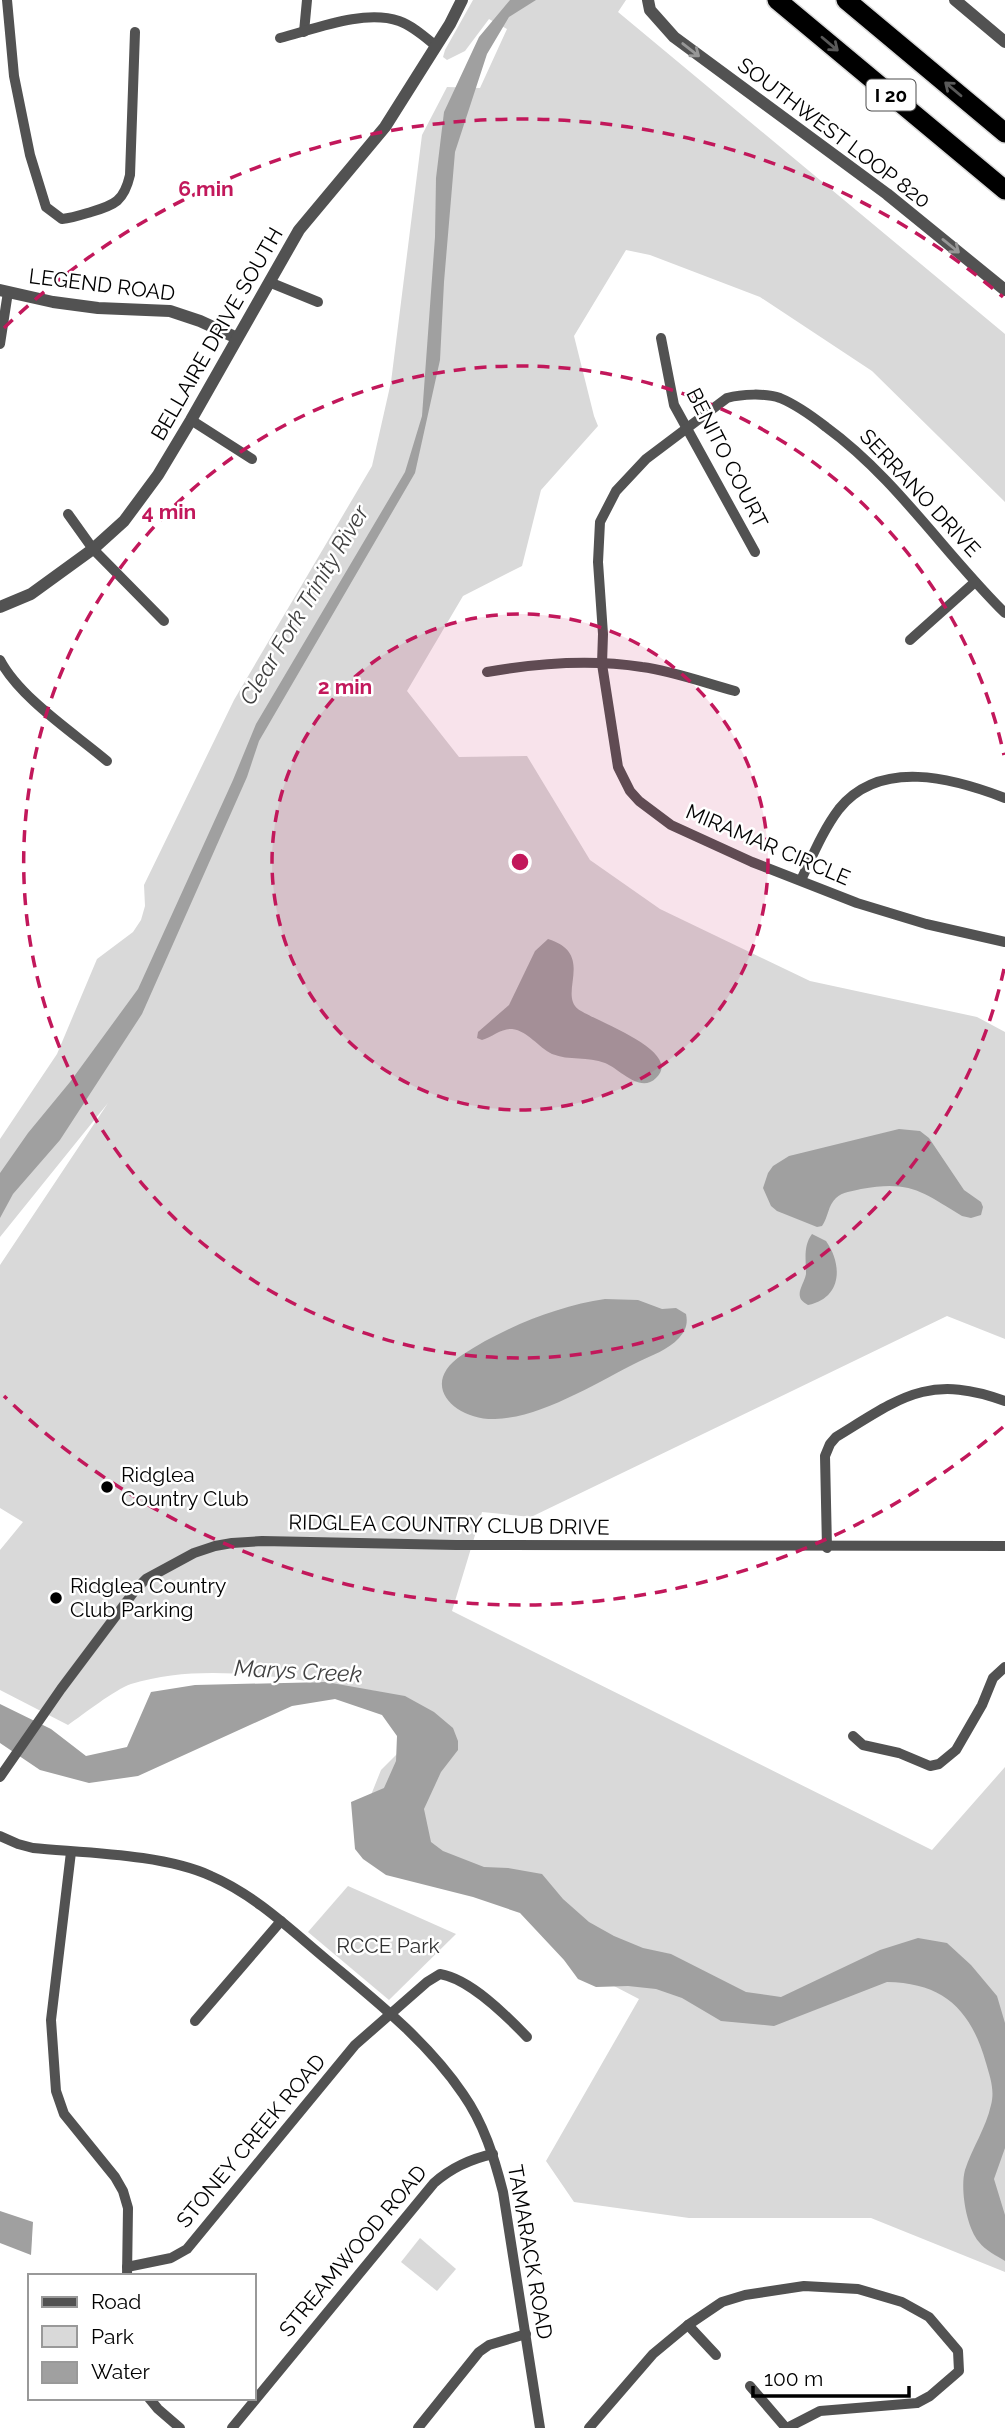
<svg xmlns="http://www.w3.org/2000/svg" width="1005" height="2428" font-family="Raleway,sans-serif">
<rect width="100%" height="100%" fill="#fff"/>
<g fill="#d9d9d9">
<path d="M473 0H626L618 12 1005 334V502L872 371 760 297 650 255 626 250 574 336 594 416 598 426 541 490 522 566 463 596 407 691 459 757 527 756 590 860 660 909 810 981 977 1017 1005 1032V1339L947 1316 531 1517 482 1512 452 1611 932 1850 1005 1767V2272L871 2218H689L574 2202 546 2161 639 1999 564 1960V1946L457 1863 365 1810 381 1770 404 1747 375 1691C297 1681 209 1660 131 1684 114 1690 84 1714 68 1725L0 1690V1550L23 1522 0 1508V1265L108 1103 0 1237V1139L57 1054 97 959 133 932 141 920 145 906 144 885 234 700 372 466 391 382 422 135 447 87 480 88 507 29 489 19 465 51 447 60 443 57 445 50Z"/>
<path d="M348 1886 456 1934 389 2000 308 1932Z"/>
<path d="M420 2238 456 2269 437 2291 401 2262Z"/>
</g>
<g fill="#a0a0a0">
<path d="M510 0H536L509 17 487 54 455 152 444 282 440 360 415 473 259 741 247 777 142 1014 60 1140 13 1194 0 1218V1173L28 1133 70 1082 138 989 233 780 256 724 405 472 422 416 435 237 436 178 444 112 479 37Z"/>
<path d="M548 939C596 954 558 993 578 1009 592 1020 685 1051 656 1078 640 1094 620 1069 605 1063 588 1056 569 1061 552 1054 538 1047 528 1031 512 1029 502 1028 492 1037 482 1040L477 1038 478 1032 509 1005 535 951Z"/>
<path d="M899 1129 920 1131 929 1138 964 1190 981 1202 983 1207 981 1215 971 1218 962 1216C922 1192 911 1180 861 1189 853 1191 842 1192 836 1198 828 1205 828 1218 822 1226L817 1227 777 1211 771 1206 763 1188 768 1173 773 1166 789 1156Z"/>
<path d="M812 1234 826 1241C843 1265 842 1298 808 1305 805 1303 801 1301 800 1297 798 1290 805 1281 806 1274 806 1260 803 1246 812 1234Z"/>
<path d="M605 1299 638 1300 662 1309 676 1308 686 1314C688 1323 686 1331 679 1338 668 1350 652 1355 638 1362 598 1382 541 1418 495 1419 454 1420 418 1384 462 1355 503 1328 557 1306 605 1299Z"/>
<path d="M326 1682 405 1696 434 1712 453 1728 458 1741V1750L441 1772 424 1809 431 1842 443 1851 484 1867 508 1868 542 1874 563 1899 589 1922 614 1936 643 1948 671 1954 746 1992 781 1997 880 1950 918 1938 947 1943 971 1965 997 1996 1005 2023V2148L994 2179 1005 2215V2261C997 2256 985 2250 979 2242 966 2227 960 2188 965 2170 972 2148 986 2128 991 2105 995 2090 990 2077 986 2063 971 2010 944 1983 887 1982L774 2026 721 2021 682 1998 656 1989 628 1986 596 1987 578 1979 564 1960 520 1913 473 1897 386 1875 363 1859 355 1849 351 1802 384 1788 396 1761 397 1736 382 1715 335 1699 292 1706 138 1776 89 1783 40 1770 0 1743V1704L51 1729 86 1756 127 1747 151 1692 195 1685Z"/>
<path d="M0 2211 33 2222 31 2255 0 2243Z"/>
</g>
<g fill="none" stroke-linecap="round" stroke-linejoin="round">
<g stroke="#dbdbdb" stroke-width="22">
<g id="motorway">
<path d="M777 0 1005 190"/>
<path d="M846 0 1005 133"/>
</g>
</g>
<g stroke="#525252" stroke-width="10">
<path d="M7 0 14 76 30 155 46 207 62 219C72 218 81 215 91 212 115 205 124 201 130 175L135 32"/>
<path d="M304 32 307 0"/>
<path d="M280 38C315 29 364 9 399 21 413 26 425 37 436 46"/>
<path d="M269 282 318 302"/>
<path d="M661 338 674 405 755 552"/>
<path d="M0 344 8 292"/>
<path d="M191 420 252 459"/>
<path d="M68 514 93 549 164 621"/>
<path d="M1005 613C944 553 896 478 826 427 812 416 797 405 780 398 766 393 742 394 727 398L646 459 616 491 600 522 598 562 603 634 602 664 618 767 630 791 639 801 671 825 752 862 857 903 926 924 1005 942"/>
<path d="M910 640 975 582"/>
<path d="M0 660C20 698 74 733 107 761"/>
<path d="M487 672C538 663 591 659 642 667 673 671 705 683 735 691"/>
<path d="M801 880C812 857 823 830 839 809 880 758 953 778 1005 798"/>
<path d="M827 1548 825 1456 830 1444 836 1437C900 1398 928 1373 1005 1401"/>
<path d="M853 1736 863 1745 899 1753 930 1766 939 1764 956 1750 982 1705 993 1678 1005 1667"/>
<path d="M0 1777 61 1689 136 1589 146 1579 194 1553 215 1546 232 1543 262 1541 456 1545 1005 1546"/>
<path d="M0 1836 18 1844 33 1848C86 1853 163 1854 211 1876 255 1895 291 1930 327 1960 376 2001 427 2041 463 2094 484 2124 494 2157 503 2192L540 2428"/>
<path d="M71 1852 51 2020 56 2091 64 2114 115 2177 123 2191 128 2208 127 2276"/>
<path d="M195 2021 281 1921"/>
<path d="M127 2267 171 2258 187 2249 355 2045 427 1982 440 1974C470 1979 506 2015 527 2037"/>
<path d="M688 2325 716 2355"/>
<path d="M750 2386 786 2428"/>
<path d="M149 2398 158 2409 180 2428"/>
<path d="M232 2428 434 2183C452 2167 470 2159 493 2154"/>
<path d="M418 2428 479 2352 489 2345 526 2334"/>
<path d="M589 2428 653 2354 688 2325 722 2302 745 2295 804 2286 858 2289 902 2302 929 2317 958 2351 959 2371 930 2396 917 2403 820 2411 787 2428"/>
</g>
<g stroke="#525252" stroke-width="12">
<path d="M648 0 650 10 674 37 887 194 1005 290"/>
<path d="M955 0 1005 42"/>
<path d="M0 290 53 302 98 308 170 311 200 321 237 338"/>
<path d="M0 607 31 594 93 549 124 521 158 475 191 420 299 230 385 127 450 24 462 0"/>
</g>
<use href="#motorway" stroke="#000" stroke-width="19"/>
</g>
<defs><path id="oneway-shaft" d="M-6 0H5M1.5-3L5.5 0L1.5 3" fill="none" stroke-width="1.6" stroke-linecap="round" stroke-linejoin="round" transform="scale(1.75)"/></defs>
<g stroke="#595959">
<use href="#oneway-shaft" transform="translate(830 44) rotate(40)"/>
<use href="#oneway-shaft" transform="translate(953 89) rotate(-140)"/>
</g>
<g stroke="#979797">
<use href="#oneway-shaft" transform="translate(691 50) rotate(38)"/>
<use href="#oneway-shaft" transform="translate(951 246) rotate(39)"/>
</g>
<circle cx="520" cy="862" r="248" fill="#c2185b" fill-opacity=".12"/>
<g fill="none" stroke="#c2185b" stroke-width="3.5" stroke-dasharray="12 9">
<circle cx="520" cy="862" r="248"/>
<path d="M1004 969A496 496 0 1 1 1004 755"/>
<path d="M1003 1427A743 743 0 0 1 4 1396M4 328A743 743 0 0 1 1003 297"/>
</g>
<g fill="#000" stroke="#fff" stroke-width="2.5">
<circle cx="107" cy="1487" r="7"/>
<circle cx="56" cy="1598" r="7"/>
</g>
<g text-anchor="middle" stroke-width="5" stroke-linejoin="round" paint-order="stroke">
<rect fill="#fff" stroke="#4c4c4c" stroke-width="2" x="866.5" y="79.5" width="49" height="31" rx="5"/>
<g font-size="19" font-weight="bold" fill="#000">
<text x="891" y="102">I 20</text>
</g>
<g font-size="21" fill="#000" stroke="#fff">
<text transform="translate(834 133) rotate(37)" y="7">SOUTHWEST LOOP 820</text>
<text transform="translate(102 285) rotate(7)" y="7">LEGEND ROAD</text>
<text transform="translate(217 334) rotate(-60)" y="7">BELLAIRE DRIVE SOUTH</text>
<text transform="translate(727 458) rotate(63)" y="7">BENITO COURT</text>
<text transform="translate(920 493) rotate(47)" y="7">SERRANO DRIVE</text>
<text transform="translate(768 845) rotate(23)" y="7">MIRAMAR CIRCLE</text>
<text transform="translate(449 1525) rotate(1)" y="7">RIDGLEA COUNTRY CLUB DRIVE</text>
<text transform="translate(251 2141) rotate(-50)" y="7">STONEY CREEK ROAD</text>
<text transform="translate(353 2251) rotate(-50)" y="7">STREAMWOOD ROAD</text>
<text transform="translate(530 2252) rotate(80)" y="7">TAMARACK ROAD</text>
</g>
<g font-size="21" fill="#000" stroke="#fff" text-anchor="start">
<text x="121" y="1482">Ridglea<tspan x="121" dy="24">Country Club</tspan></text>
<text x="70" y="1593">Ridglea Country<tspan x="70" dy="24">Club Parking</tspan></text>
</g>
<g font-size="21" fill="#303030" stroke="#fff">
<text x="388" y="1953">RCCE Park</text>
</g>
<g font-size="23" font-style="italic" fill="#414141" stroke="#fff">
<text transform="translate(304 605) rotate(-59)" y="8">Clear Fork Trinity River</text>
<text transform="translate(298 1671) rotate(3)" y="8">Marys Creek</text>
</g>
</g>
<circle cx="520" cy="862" r="10" fill="#c2185b" stroke="#fff" stroke-width="3.5"/>
<g font-size="21" text-anchor="middle" font-weight="bold" fill="#c2185b" stroke="#fff" stroke-width="5" stroke-linejoin="round" paint-order="stroke">
<text x="206" y="196">6 min</text>
<text x="169" y="519">4 min</text>
<text x="345" y="694">2 min</text>
</g>
<rect x="28" y="2274" width="228" height="126" fill="#ffffff" stroke="#999999" stroke-width="2"/>
<rect x="42" y="2297" width="35" height="10" fill="#525252" stroke="#999999" stroke-width="2"/>
<text x="91" y="2309" font-size="21" fill="#000000">Road</text>
<rect x="42" y="2326" width="35" height="21" fill="#d9d9d9" stroke="#999999" stroke-width="2"/>
<text x="91" y="2344" font-size="21" fill="#000000">Park</text>
<rect x="42" y="2362" width="35" height="21" fill="#a0a0a0" stroke="#999999" stroke-width="2"/>
<text x="91" y="2379" font-size="21" fill="#000000">Water</text>
<path d="M753 2386v10h156v-10" fill="none" stroke="#000000" stroke-width="3.5"/>
<text x="764" y="2386" font-size="21" fill="#000000" stroke="#ffffff" stroke-width="5" paint-order="stroke">100 m</text>
</svg>
